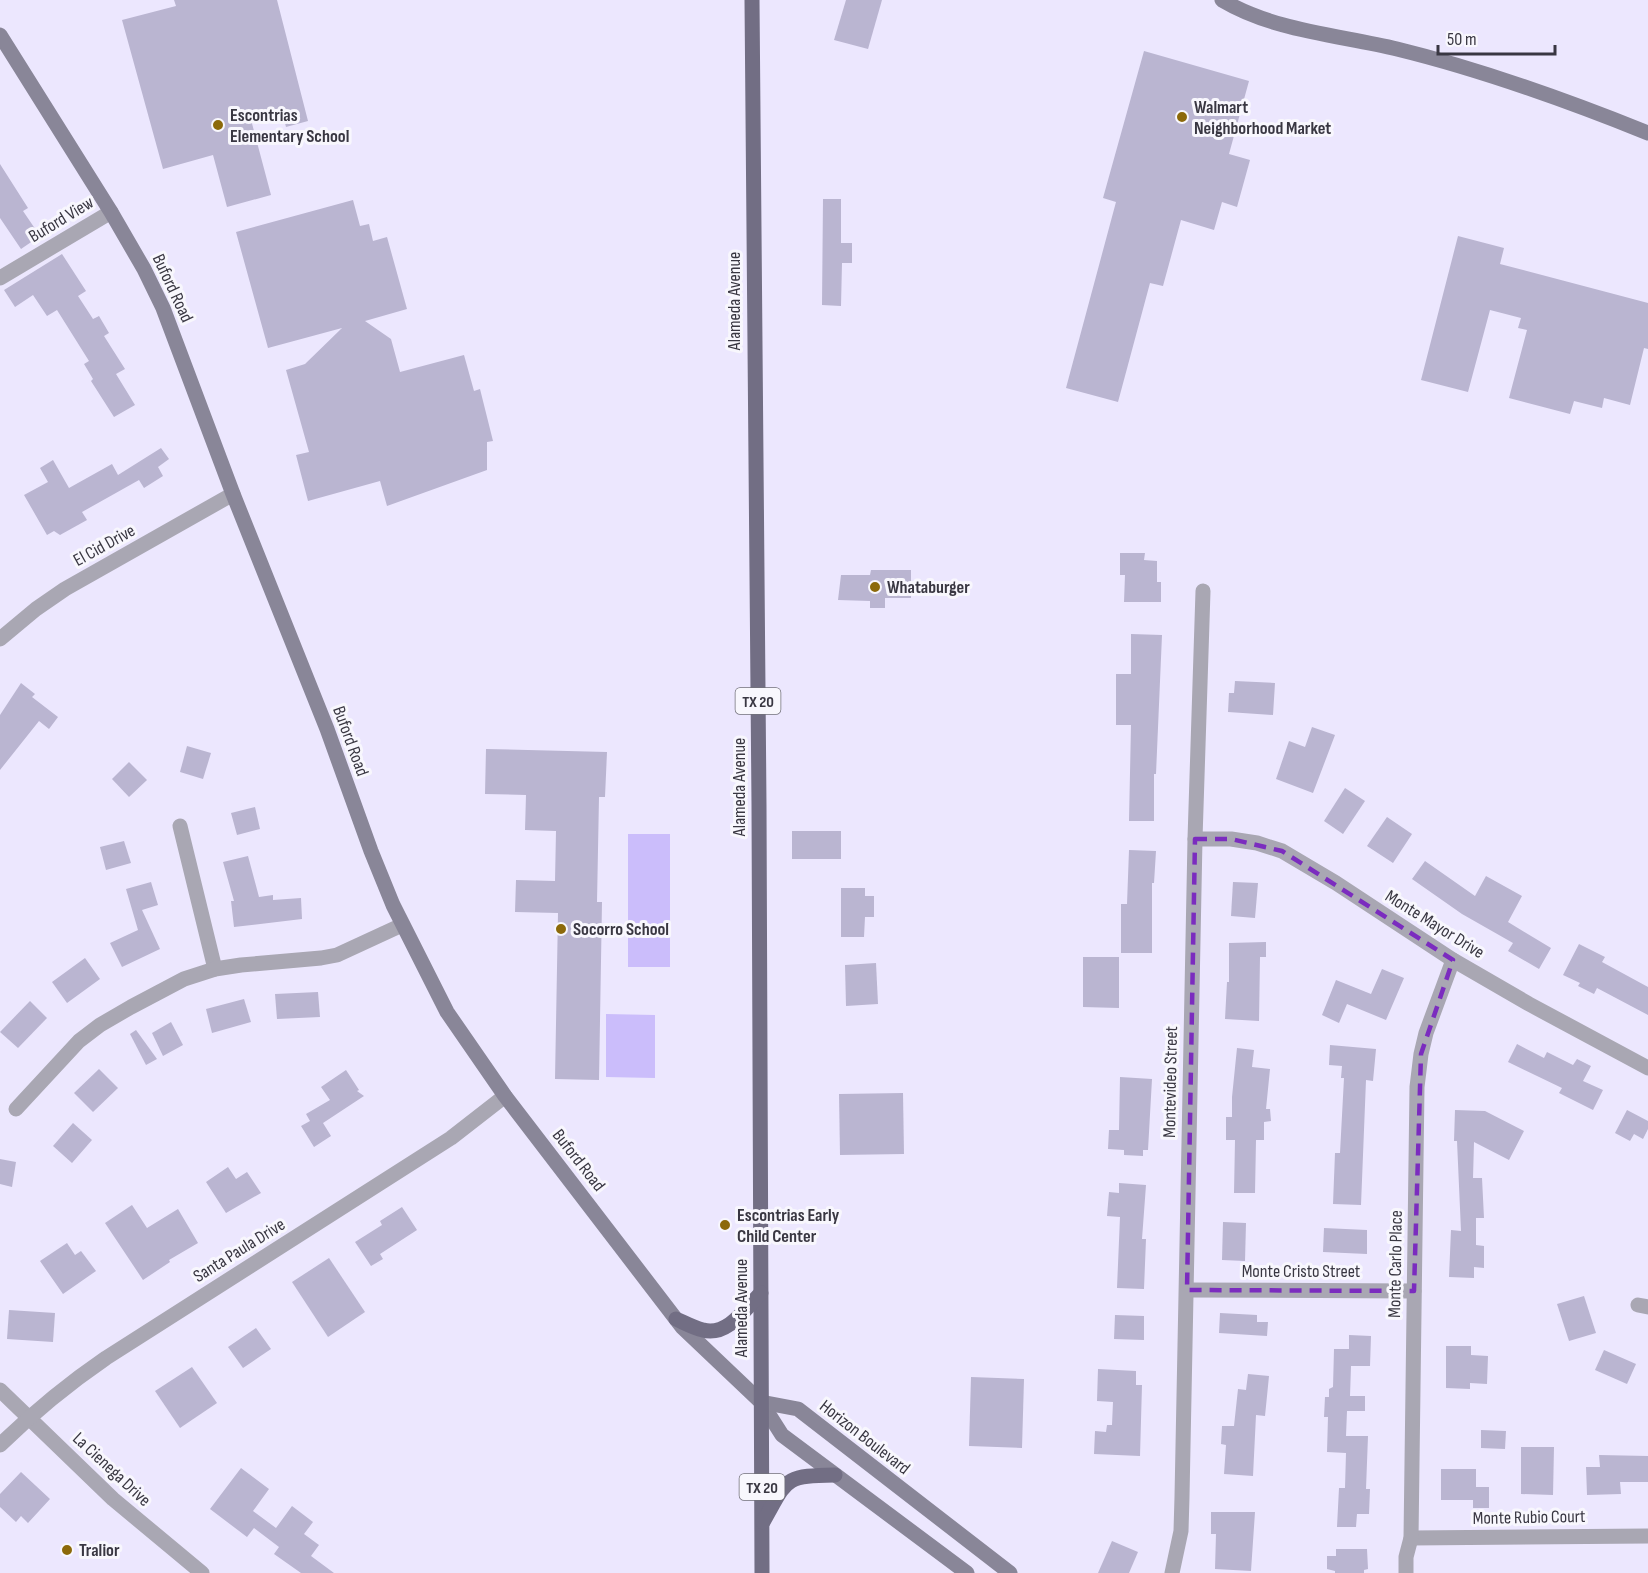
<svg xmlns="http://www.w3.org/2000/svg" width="1648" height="1573" font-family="'Sofia Sans Condensed',sans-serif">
<rect width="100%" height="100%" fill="#ece7fe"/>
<g fill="#cbbdfb">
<rect x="628" y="834" width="42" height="133"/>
<path d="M606 1014 655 1015V1078L606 1077Z"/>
</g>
<g fill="#bab5d1">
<path d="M174 0H277L308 121 286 127 281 108 250 116 271 195 227 207 213 155 163 169 122 20 176 6Z"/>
<path d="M846 0H882L868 49 834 40Z"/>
<path d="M1144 51 1249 81 1229 154 1250 160 1237 207 1222 202 1214 230 1181 220 1163 286 1150 283 1118 402 1066 388 1116 202 1103 198Z"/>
<path d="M0 164 28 208 23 211 40 236 21 249 0 218Z"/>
<path d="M823 199H841V243H852V263H842L841 306 822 305Z"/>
<path d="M353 200 360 226 369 224 373 241 387 237 407 309 365 321 391 339 400 372 464 355 474 391 480 389 493 441 487 442V470L387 506 380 481 308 501 296 455 309 452 286 370 305 364 342 328 268 348 236 232Z"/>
<path d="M1458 236 1504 248 1500 264 1648 303V349L1644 348 1630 405 1604 398 1602 408 1574 401 1570 414 1509 398 1527 330 1518 328 1521 318 1490 310 1468 392 1421 380Z"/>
<path d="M62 254 86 291 78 296 93 319 99 316 109 333 104 336 125 369 116 374 135 405 114 417 91 381 93 379 84 364 89 361 57 310 47 316 33 295 15 307 4 290Z"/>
<path d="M161 448 169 459 158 467 163 476 144 488 139 480 82 512 87 520 60 535 54 531 47 535 24 495 48 482 40 468 53 460 69 488 112 464 118 475Z"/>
<path d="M1120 553H1145L1144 560 1157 561V582H1161V602H1124L1125 575H1120Z"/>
<path d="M871 570H911V598H885V608H870V601L838 600 841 575H870Z"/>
<path d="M1131 634 1162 635 1156 774H1154V821H1129L1131 725H1116V674H1131Z"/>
<path d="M1235 681 1275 683 1273 715 1228 712 1229 693H1234Z"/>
<path d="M21 683 35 694 32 697 58 717 49 729 39 721 0 770V715Z"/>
<path d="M1312 727 1335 735 1313 793 1276 779 1289 741 1305 747Z"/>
<path d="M187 746 211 753 203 779 180 772Z"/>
<path d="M486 749 607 752 605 797H599L597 902H602L599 1080 555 1079 558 913 515 912 516 880 555 881 556 831 525 830 526 795 485 794Z"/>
<path d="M129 762 147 780 129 797 112 779Z"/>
<path d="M1345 788 1365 801 1343 834 1324 821Z"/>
<path d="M255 807 260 829 237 835 231 813Z"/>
<path d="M1387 817 1412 834 1393 863 1367 846Z"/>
<rect x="792" y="831" width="49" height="28"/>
<path d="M124 841 131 863 106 870 100 847Z"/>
<path d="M1129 850 1156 851 1154 883H1152V953H1121V904H1127Z"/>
<path d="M248 856 259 897 273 895V900L301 898 302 919 234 927 231 901H234L223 862Z"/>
<path d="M1425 861 1475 896 1486 876 1522 896 1508 922 1551 948 1539 969 1508 951 1513 943 1462 914 1412 879Z"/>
<path d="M151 882 158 905 142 910 160 949 122 967 110 943 138 930 126 889Z"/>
<path d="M1233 882 1258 883 1255 918 1231 916Z"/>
<path d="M841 888H865V896H874V917H865L864 937H841Z"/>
<path d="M1266 942V957H1260L1259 1021 1225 1019 1227 982H1229V943Z"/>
<path d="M1579 944 1605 957 1602 962 1648 987V1015L1597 988 1594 994 1578 986 1580 983 1563 975Z"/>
<path d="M1083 957H1119V1008L1083 1007Z"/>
<path d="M85 958 100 979 67 1003 52 982Z"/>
<path d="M876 963 878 1004 846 1006 845 965Z"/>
<path d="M1382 969 1404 978 1386 1020 1347 1004 1339 1023 1322 1015 1336 980 1371 994Z"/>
<path d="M318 992 320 1017 277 1019 275 994Z"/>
<path d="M244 999 251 1022 212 1033 206 1009Z"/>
<path d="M30 1001 47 1018 18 1048 0 1032Z"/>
<path d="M171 1022 183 1045 163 1056 152 1033Z"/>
<path d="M136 1030 157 1059 146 1065 130 1034Z"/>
<path d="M1517 1044 1544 1058 1547 1052 1573 1065 1577 1059 1591 1066 1583 1081 1603 1090 1593 1110 1559 1093 1562 1088 1508 1062Z"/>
<path d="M1330 1045 1376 1049 1373 1081 1366 1080 1361 1205 1333 1204 1335 1153H1340L1344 1078H1341L1342 1066 1329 1065Z"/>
<path d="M1237 1048 1254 1050 1252 1067 1270 1069 1266 1109H1270L1271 1121 1264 1122V1140H1256L1255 1193H1234L1235 1140H1226V1117H1232V1097Z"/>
<path d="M99 1069 118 1088 93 1112 74 1093Z"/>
<path d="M346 1070 359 1090 357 1091 364 1096 323 1123 331 1136 314 1147 301 1126 310 1121 306 1114 330 1100 321 1087Z"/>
<path d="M1120 1077 1152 1079 1148 1150H1143V1156L1124 1155V1150L1108 1149 1109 1130H1119Z"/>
<path d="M903 1093 904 1154 840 1155 839 1094Z"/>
<path d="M1455 1110 1485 1111 1524 1131 1509 1160 1474 1142 1473 1178H1482L1484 1218H1476V1245L1484 1246V1268L1474 1267V1278L1449 1277 1451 1230 1461 1231 1457 1141H1454Z"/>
<path d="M1627 1110 1648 1121V1129L1643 1139 1634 1134 1630 1141 1615 1133Z"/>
<path d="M73 1123 92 1140 72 1163 53 1146Z"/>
<path d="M0 1159 16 1162 12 1187 0 1184Z"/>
<path d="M228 1167 236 1179 247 1172 261 1193 226 1213 206 1182Z"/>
<path d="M1119 1183 1146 1185 1142 1239H1146L1144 1289 1117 1288 1120 1217 1107 1216 1109 1192 1119 1193Z"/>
<path d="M132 1205 147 1228 178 1209 198 1243 169 1260 170 1262 143 1280 105 1223Z"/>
<path d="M402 1207 417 1230 380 1254 383 1259 371 1266 355 1242 382 1225 380 1221Z"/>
<path d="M1223 1222 1246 1223 1245 1261 1222 1260Z"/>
<path d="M1324 1228 1367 1230V1254L1323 1252Z"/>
<path d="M67 1243 75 1255 81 1251 96 1271 63 1294 40 1261Z"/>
<path d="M329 1258 365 1312 328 1337 292 1282Z"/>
<path d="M1584 1296 1596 1333 1569 1341 1557 1304Z"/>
<path d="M9 1310 55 1313 53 1342 7 1339Z"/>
<path d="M1220 1313 1257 1315V1322H1268L1267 1336 1219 1333Z"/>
<path d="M1115 1315 1144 1316V1340L1114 1339Z"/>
<path d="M256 1328 271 1349 243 1368 228 1347Z"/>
<path d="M1349 1335 1371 1336 1370 1366H1351L1350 1396H1365V1411H1347L1346 1436H1368L1366 1489H1370L1369 1514H1357L1356 1527H1337L1339 1488H1345L1346 1453 1327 1452 1328 1417H1324L1325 1397H1329V1389L1333 1387 1334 1349H1349Z"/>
<path d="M1446 1346H1471V1355L1488 1356 1487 1384 1470 1383V1389L1446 1388Z"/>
<path d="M1604 1350 1636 1364 1627 1384 1595 1370Z"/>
<path d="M192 1367 217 1403 180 1428 155 1391Z"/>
<path d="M1098 1369 1136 1371V1385H1142L1140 1456 1094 1454 1095 1431 1106 1432 1107 1425H1112L1113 1402 1097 1401Z"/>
<path d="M1248 1374 1269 1376 1265 1416 1256 1415 1253 1476 1224 1474 1226 1445 1221 1444 1222 1426H1234L1238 1389 1246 1390Z"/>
<path d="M971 1377 1024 1379 1022 1448 969 1446Z"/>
<path d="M1481 1430 1506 1431 1505 1449 1481 1448Z"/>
<path d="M1521 1447H1554L1553 1495 1521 1494Z"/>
<path d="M1599 1455 1648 1456V1482H1620L1621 1494 1587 1495 1586 1467H1600Z"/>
<path d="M241 1468 269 1489 253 1511 276 1528 292 1506 313 1522 304 1534 319 1545 311 1556 334 1573H301L274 1554 279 1547 254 1528 247 1537 210 1509Z"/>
<path d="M1441 1469H1476V1487H1489V1508H1473V1500H1441Z"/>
<path d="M21 1472 50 1499 28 1523 21 1516 16 1522 0 1507V1494Z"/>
<path d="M1211 1512H1255L1251 1571 1215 1569 1216 1534H1211Z"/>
<path d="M1112 1541 1138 1552 1129 1573H1098Z"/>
<path d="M1336 1549H1367L1368 1569 1364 1570V1573H1335V1571L1327 1569V1556H1336Z"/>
</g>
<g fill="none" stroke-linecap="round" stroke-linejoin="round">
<g stroke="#a9a7b3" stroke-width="15">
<path d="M0 278 111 212"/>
<path d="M0 639 36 609 65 589 233 494"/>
<path d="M180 826 215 969"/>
<path d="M1195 839H1231L1257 843 1282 851 1336 883 1453 960 1529 1004 1648 1068"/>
<path d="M16 1109 79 1041 100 1025 131 1007 184 979 215 969 241 965 321 958 337 955 402 925"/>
<path d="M1187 1290 1414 1291"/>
<path d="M1638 1305 1648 1307"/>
<path d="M0 1390 113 1499 202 1573"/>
<path d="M0 1445C33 1413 68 1384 106 1358L451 1138 505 1096"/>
<path d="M1411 1538 1648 1536"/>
<path d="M1172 1573 1181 1531 1182 1497 1195 839 1203 591"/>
<path d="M1406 1573V1557L1411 1538 1417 1087 1421 1054 1426 1033 1453 960"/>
</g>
<g stroke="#898698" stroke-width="15">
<path d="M1222 0C1274 31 1339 35 1397 49 1483 70 1566 100 1648 133"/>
<path d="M0 35 111 212 144 269 163 308 233 494 327 729 371 851 393 905 447 1012 505 1096 682 1327 761 1402 782 1435 967 1573"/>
<path d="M761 1402 798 1409 1010 1573"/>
</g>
<g stroke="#726e84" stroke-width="15">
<path d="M752 0 759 805 762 1573"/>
<path d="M676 1319C685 1323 694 1328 703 1330 727 1337 746 1308 761 1293"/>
<path d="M763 1522C788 1478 783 1476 835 1475"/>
</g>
</g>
<path fill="none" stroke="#7b2cbf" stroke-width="4.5" stroke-dasharray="12 8" stroke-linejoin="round" d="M1195 839H1231L1282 851 1453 960 1421 1054 1414 1291 1187 1290Z"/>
<g fill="#8c690a" stroke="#f8f7fd" stroke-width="2">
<circle cx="1182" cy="117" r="6"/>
<circle cx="218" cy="125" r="6"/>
<circle cx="875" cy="587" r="6"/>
<circle cx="561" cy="929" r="6"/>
<circle cx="725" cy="1225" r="6"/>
<circle cx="67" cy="1550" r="6"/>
</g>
<g text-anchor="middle" stroke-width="6" stroke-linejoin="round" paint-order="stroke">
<g fill="#f8f7fd" stroke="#72717a" stroke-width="1.5">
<rect x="735.5" y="688" width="45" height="26" rx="4.5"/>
<rect x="739.5" y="1474" width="45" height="26" rx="4.5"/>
</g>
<g font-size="16" font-weight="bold" fill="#393742">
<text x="758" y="707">TX 20</text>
<text x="762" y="1493">TX 20</text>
</g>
<g font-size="18" font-weight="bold" fill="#393742" stroke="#f8f7fd" text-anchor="start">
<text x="1194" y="113">Walmart<tspan x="1194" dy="21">Neighborhood Market</tspan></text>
<text x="230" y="121">Escontrias<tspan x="230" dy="21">Elementary School</tspan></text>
<text x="887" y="593">Whataburger</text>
<text x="573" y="935">Socorro School</text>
<text x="737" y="1221">Escontrias Early<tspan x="737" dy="21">Child Center</tspan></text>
<text x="79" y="1556">Tralior</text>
</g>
<g font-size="18" fill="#393742" stroke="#f8f7fd">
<text transform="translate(61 219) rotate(-31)" y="6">Buford View</text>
<text transform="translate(173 288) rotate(65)" y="6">Buford Road</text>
<text transform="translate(734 301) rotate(-90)" y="6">Alameda Avenue</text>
<text transform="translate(104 545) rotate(-29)" y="6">El Cid Drive</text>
<text transform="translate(351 741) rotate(70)" y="6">Buford Road</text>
<text transform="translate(739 787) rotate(-90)" y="6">Alameda Avenue</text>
<text transform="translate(1435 924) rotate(32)" y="6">Monte Mayor Drive</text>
<text transform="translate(1170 1082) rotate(-89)" y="6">Montevideo Street</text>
<text transform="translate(579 1160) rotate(52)" y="6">Buford Road</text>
<text transform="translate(239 1250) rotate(-32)" y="6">Santa Paula Drive</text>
<text transform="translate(1395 1264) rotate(-89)" y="6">Monte Carlo Place</text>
<text x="1301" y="1277">Monte Cristo Street</text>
<text transform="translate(741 1308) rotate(-90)" y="6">Alameda Avenue</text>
<text transform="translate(865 1437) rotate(38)" y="6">Horizon Boulevard</text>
<text transform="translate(112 1469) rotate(43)" y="6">La Cienega Drive</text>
<text transform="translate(1529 1517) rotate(-1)" y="6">Monte Rubio Court</text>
</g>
</g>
<path d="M1438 45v9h117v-9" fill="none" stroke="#393742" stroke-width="3"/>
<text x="1447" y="45" font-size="18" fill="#393742" stroke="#f8f7fd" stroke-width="4.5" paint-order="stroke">50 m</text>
</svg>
